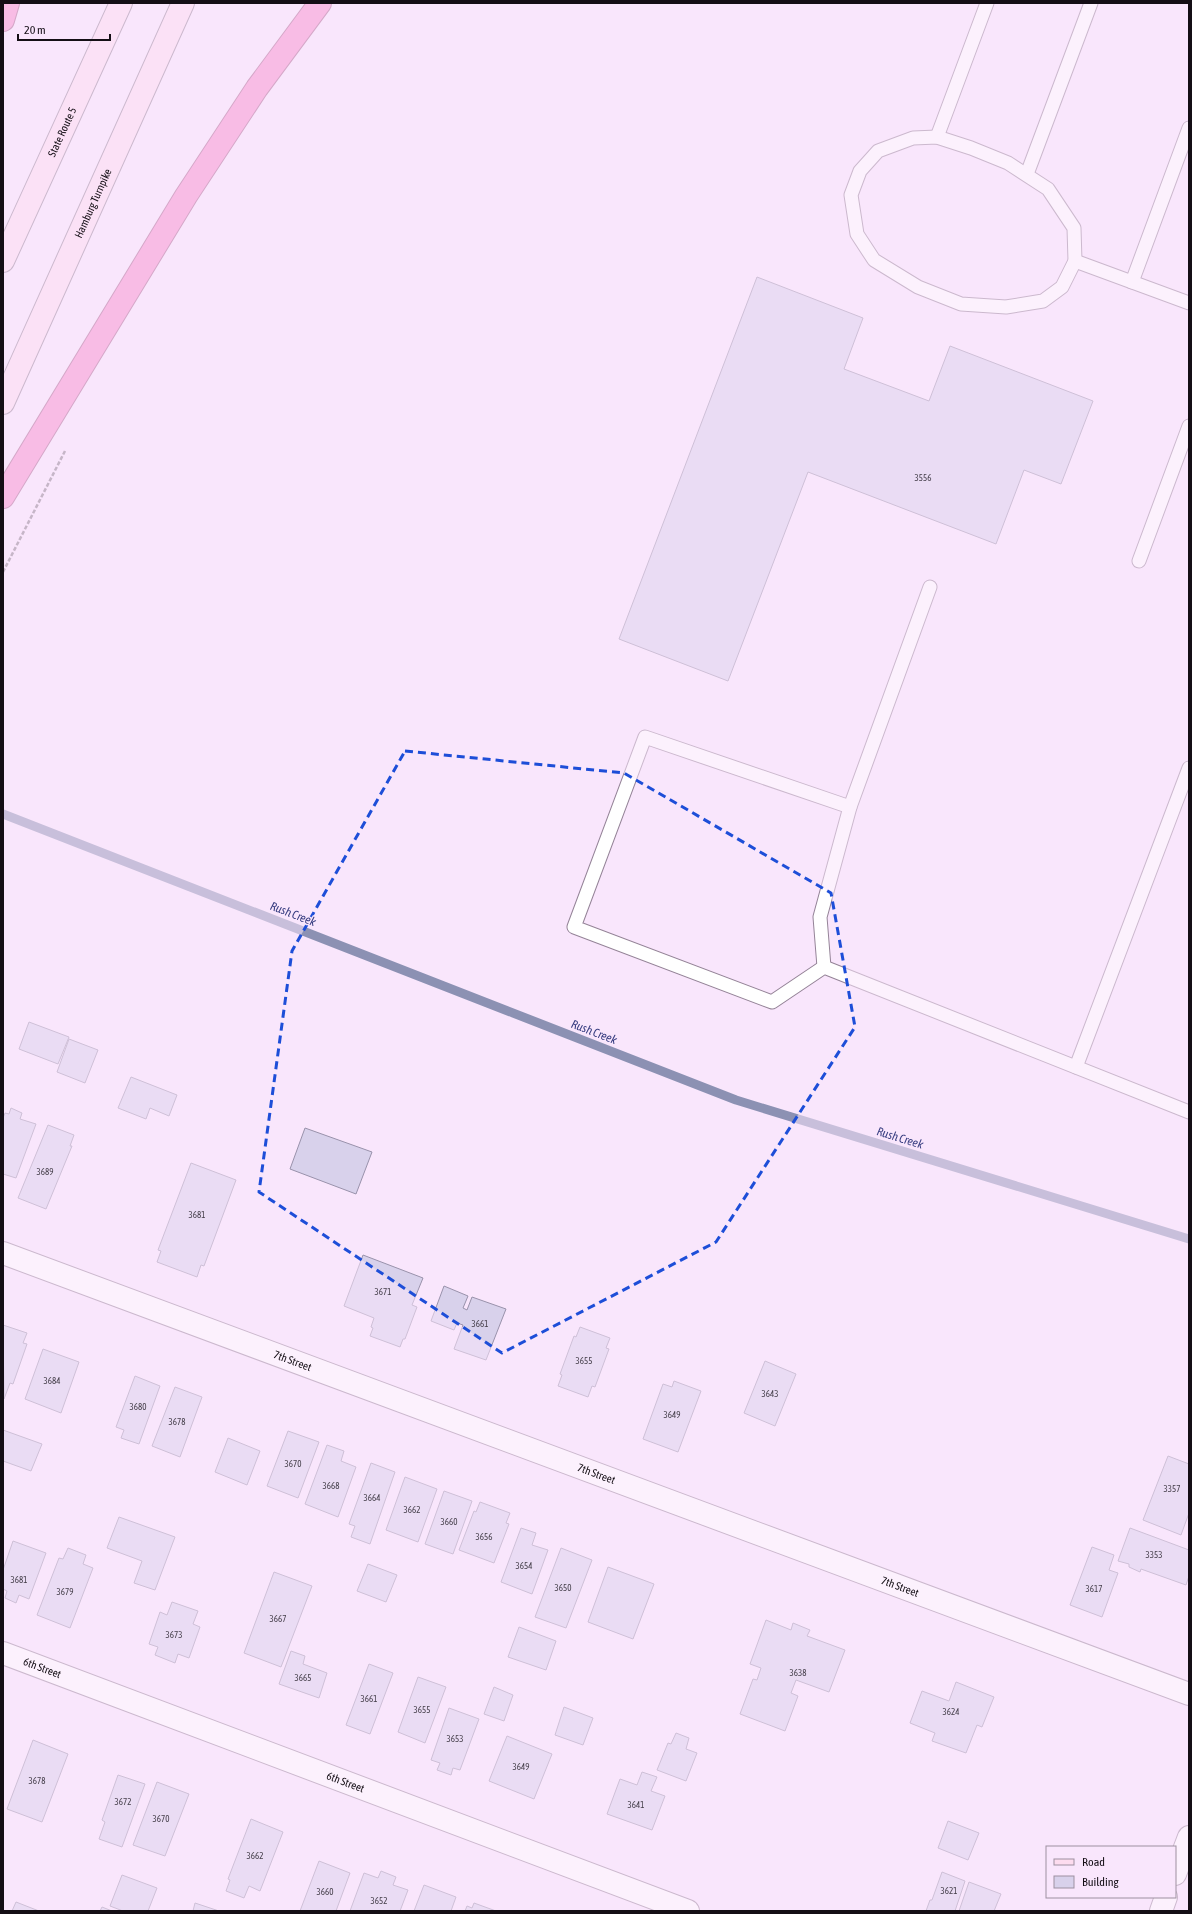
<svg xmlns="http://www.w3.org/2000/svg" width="1192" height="1914" font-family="'Asap Condensed',sans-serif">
<rect width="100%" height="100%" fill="#f9e6fc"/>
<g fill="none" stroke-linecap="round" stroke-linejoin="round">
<path stroke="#8c91b3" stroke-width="9" d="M3 814 736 1100 1189 1239"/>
</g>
<g fill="#d8d1eb" stroke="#9992ab">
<path d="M757 277 863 318 844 369 929 401 950 346 1093 401 1061 484 1024 470 996 544 808 472 728 681 619 639Z"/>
<path d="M29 1022 69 1037 58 1064 19 1049Z"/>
<path d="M69 1039 98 1050 85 1083 57 1072Z"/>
<path d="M131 1077 177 1095 169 1116 150 1108 146 1119 118 1108Z"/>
<path d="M11 1108 22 1113 20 1119 36 1124 16 1178 3 1174V1118L5 1113 9 1114Z"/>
<path d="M48 1125 74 1135 70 1146H72L46 1209 18 1198Z"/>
<path d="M305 1128 372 1152 356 1194 290 1169Z"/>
<path d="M191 1163 236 1180 204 1266 201 1265 197 1277 157 1262 161 1251 158 1250Z"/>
<path d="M363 1255 423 1278 412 1305 417 1307 405 1339H403L400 1347 370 1336 373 1328 371 1327 374 1318 344 1306Z"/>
<path d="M444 1286 468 1296 463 1308 467 1310 472 1297 506 1309 486 1360 454 1349 463 1325 457 1323 454 1330 431 1321Z"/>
<path d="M3 1325 27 1333 23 1343 27 1344 13 1384 10 1383 4 1399Z"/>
<path d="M580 1327 610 1338 606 1348 609 1349 595 1387 592 1386 588 1397 558 1386 562 1375 560 1374 574 1336 576 1337Z"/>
<path d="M43 1349 79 1362 61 1413 25 1399Z"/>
<path d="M765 1361 796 1374 775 1426 744 1413Z"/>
<path d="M135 1376 160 1386 139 1444 121 1438 124 1430 116 1427Z"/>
<path d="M674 1381 701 1391 678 1452 643 1439 663 1384 672 1387Z"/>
<path d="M175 1387 202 1397 180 1457 152 1446Z"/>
<path d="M3 1430 42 1444 31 1471 3 1461Z"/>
<path d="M288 1431 319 1442 298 1498 267 1486Z"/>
<path d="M228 1438 260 1451 247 1485 215 1472Z"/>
<path d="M327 1445 344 1451 341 1461 356 1467 338 1517 305 1504Z"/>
<path d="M1168 1456 1189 1464V1513L1181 1535 1143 1520Z"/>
<path d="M371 1463 395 1472 370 1544 351 1537 355 1526 349 1524Z"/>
<path d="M405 1477 437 1489 418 1542 386 1530Z"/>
<path d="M444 1491 472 1501 453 1554 425 1544Z"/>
<path d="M480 1502 510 1513 506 1523 509 1524 494 1563 459 1550 474 1511 476 1512Z"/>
<path d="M119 1517 175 1537 155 1590 134 1583 142 1561 107 1548Z"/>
<path d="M521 1528 536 1533 532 1545 548 1550 532 1594 501 1582Z"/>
<path d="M1130 1528 1189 1550V1576L1186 1585 1141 1569 1140 1572 1129 1567V1564L1118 1561Z"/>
<path d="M13 1541 46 1553 29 1599 19 1595 16 1603 5 1598 7 1591 3 1589V1570Z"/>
<path d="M1092 1547 1114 1555 1109 1570 1118 1573 1102 1617 1070 1605Z"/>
<path d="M68 1548 86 1555 83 1564 93 1568 70 1628 37 1615 59 1558 63 1559Z"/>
<path d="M561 1548 592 1560 566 1628 535 1617Z"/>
<path d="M368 1564 397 1575 386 1602 357 1591Z"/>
<path d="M608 1567 654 1584 633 1639 588 1622Z"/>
<path d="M274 1572 312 1586 281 1667 244 1653Z"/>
<path d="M172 1602 198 1611 193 1624 200 1627 189 1658 178 1654 175 1663 155 1655 158 1647 149 1644 160 1612 167 1615Z"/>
<path d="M766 1620 791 1630 793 1623 810 1630 807 1636 845 1650 829 1692 796 1680 791 1693 798 1696 785 1731 740 1714 753 1679 757 1680 761 1668 750 1664Z"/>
<path d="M519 1627 556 1641 546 1670 508 1657Z"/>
<path d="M291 1651 305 1656 303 1664 327 1673 319 1698 279 1684Z"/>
<path d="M369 1664 393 1673 370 1734 346 1725Z"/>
<path d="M418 1677 446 1687 425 1743 398 1732Z"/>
<path d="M956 1682 994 1697 982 1727 977 1725 966 1753 932 1741 935 1733 910 1723 922 1691 949 1701Z"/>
<path d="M494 1687 513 1695 504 1721 484 1714Z"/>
<path d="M564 1707 593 1718 583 1745 555 1735Z"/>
<path d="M449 1708 479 1719 460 1770 453 1768 451 1775 437 1770 440 1763 431 1760Z"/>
<path d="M676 1733 689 1738 686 1749 697 1753 686 1781 657 1770 668 1743 671 1744Z"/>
<path d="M507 1736 552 1754 534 1799 489 1781Z"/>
<path d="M33 1740 68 1754 42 1822 7 1809Z"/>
<path d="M642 1772 657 1777 651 1791 665 1796 652 1830 607 1814 620 1779 637 1785Z"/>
<path d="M118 1775 145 1784 122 1847 99 1839 105 1822 102 1820Z"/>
<path d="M157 1782 189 1794 165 1856 133 1845Z"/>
<path d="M251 1819 283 1832 260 1891 249 1886 244 1898 226 1891 230 1880 228 1879Z"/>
<path d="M948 1821 979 1833 968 1860 938 1848Z"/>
<path d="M319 1861 350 1873 336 1911H300Z"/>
<path d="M381 1871 396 1877 393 1885 408 1890 400 1911H350L364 1873 378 1878Z"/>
<path d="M942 1872 965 1881 955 1911H926L930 1900H932Z"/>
<path d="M122 1875 157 1888 148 1911H123L110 1906Z"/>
<path d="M969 1882 1001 1894 994 1911H959Z"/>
<path d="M424 1885 456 1897 451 1911H414Z"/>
<path d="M16 1902 39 1911H12Z"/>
<path d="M195 1903 219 1911H193Z"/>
<path d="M474 1903 496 1911H465L467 1906 472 1908Z"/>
<path d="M102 1907 112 1911H100Z"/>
</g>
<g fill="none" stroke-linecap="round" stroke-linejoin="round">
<g stroke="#948397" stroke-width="15">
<g id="lane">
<path d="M937 137 971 148 1008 163 1048 189 1074 228 1075 261 1062 287 1043 301 1006 307 961 304 918 287 874 260 857 234 851 195 860 171 878 151 913 138Z"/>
<path d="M937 137 987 3"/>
<path d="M1027 174 1091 3"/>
<path d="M1075 261 1189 303"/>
<path d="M1132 282 1189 128"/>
<path d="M1139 561 1189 426"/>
<path d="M930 587 850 807 645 737 574 927 772 1002 824 967 1189 1112"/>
<path d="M824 967 820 917 850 807"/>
<path d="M1076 1067 1189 768"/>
</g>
</g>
<g stroke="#948397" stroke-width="24">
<g id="street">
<path id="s1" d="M3 1253 1189 1694"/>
<path id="s2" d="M3 1653 688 1911"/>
<path d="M1175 1874 1189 1837"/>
<path d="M1161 1911 1166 1897"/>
</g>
</g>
<g stroke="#948397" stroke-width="24">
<g id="secondary">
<path id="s3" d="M3 261 121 3"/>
<path id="s4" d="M3 403 183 3"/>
</g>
</g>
<g stroke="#a85e8b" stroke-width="24">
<g id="highway">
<path d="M3 20 8 3"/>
<path d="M3 497 186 196 257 88 320 3"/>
</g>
</g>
<path stroke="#887c8a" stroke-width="2.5" stroke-dasharray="4 2" stroke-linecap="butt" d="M3 572 65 451"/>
<use href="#lane" stroke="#fff" stroke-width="13"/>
<use href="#street" stroke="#fff" stroke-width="22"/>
<use href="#secondary" stroke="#fddcef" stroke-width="22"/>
<use href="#highway" stroke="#f789cb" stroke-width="22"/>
</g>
<path d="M0 0H1192V1914H0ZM405 751 624 773 831 893 855 1027 716 1242 502 1353 259 1192 292 951Z" fill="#f9e6fc" fill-opacity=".55" fill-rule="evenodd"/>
<path fill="none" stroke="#1d4ed8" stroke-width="3" stroke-dasharray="8 5" stroke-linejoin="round" d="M405 751 624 773 831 893 855 1027 716 1242 502 1353 259 1192 292 951Z"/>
<g text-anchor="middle" stroke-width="3" stroke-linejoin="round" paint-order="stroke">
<g font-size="9" fill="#453f4a">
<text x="923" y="481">3556</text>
<text x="45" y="1175">3689</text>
<text x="197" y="1218">3681</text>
<text x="383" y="1295">3671</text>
<text x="480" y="1327">3661</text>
<text x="584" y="1364">3655</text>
<text x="52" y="1384">3684</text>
<text x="770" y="1397">3643</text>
<text x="138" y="1410">3680</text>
<text x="672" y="1418">3649</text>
<text x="177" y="1425">3678</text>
<text x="293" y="1467">3670</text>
<text x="331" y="1489">3668</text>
<text x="1172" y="1492">3357</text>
<text x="372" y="1501">3664</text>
<text x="412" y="1513">3662</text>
<text x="449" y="1525">3660</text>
<text x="484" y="1540">3656</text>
<text x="1154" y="1558">3353</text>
<text x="524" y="1569">3654</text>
<text x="19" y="1583">3681</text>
<text x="563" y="1591">3650</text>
<text x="1094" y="1592">3617</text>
<text x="65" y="1595">3679</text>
<text x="278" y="1622">3667</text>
<text x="174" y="1638">3673</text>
<text x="798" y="1676">3638</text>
<text x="303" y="1681">3665</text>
<text x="369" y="1702">3661</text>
<text x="422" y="1713">3655</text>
<text x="951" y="1715">3624</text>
<text x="455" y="1742">3653</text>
<text x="521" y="1770">3649</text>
<text x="37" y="1784">3678</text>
<text x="123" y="1805">3672</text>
<text x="636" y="1808">3641</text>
<text x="161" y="1822">3670</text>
<text x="255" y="1859">3662</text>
<text x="949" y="1894">3621</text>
<text x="325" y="1895">3660</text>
<text x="379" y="1904">3652</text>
</g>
<g font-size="11" fill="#140e15" stroke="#f9e6fc">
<text dy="4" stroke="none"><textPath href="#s3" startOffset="142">State Route 5</textPath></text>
<text dy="4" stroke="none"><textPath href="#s4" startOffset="219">Hamburg Turnpike</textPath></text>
<text dy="4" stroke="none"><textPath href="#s1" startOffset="309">7th Street</textPath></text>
<text dy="4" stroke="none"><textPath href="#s1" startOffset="633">7th Street</textPath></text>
<text dy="4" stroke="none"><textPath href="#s1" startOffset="957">7th Street</textPath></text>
<text dy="4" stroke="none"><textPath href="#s2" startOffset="42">6th Street</textPath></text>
<text dy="4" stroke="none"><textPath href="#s2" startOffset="366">6th Street</textPath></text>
</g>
<g font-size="12" font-style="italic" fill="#383e81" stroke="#f9e6fc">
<text transform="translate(293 914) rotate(21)" y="4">Rush Creek</text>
<text transform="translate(594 1032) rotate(21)" y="4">Rush Creek</text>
<text transform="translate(900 1138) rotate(17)" y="4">Rush Creek</text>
</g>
</g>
<rect width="1192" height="1914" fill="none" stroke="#140e15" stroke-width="8"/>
<rect x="1046" y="1846" width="130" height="52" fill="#f9e6fc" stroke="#9d90a0"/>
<rect x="1054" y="1859" width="20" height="6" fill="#fddcef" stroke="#9d90a0"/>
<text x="1082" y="1866" font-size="12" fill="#140e15">Road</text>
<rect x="1054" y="1876" width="20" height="12" fill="#d8d1eb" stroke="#9d90a0"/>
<text x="1082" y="1886" font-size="12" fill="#140e15">Building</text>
<path d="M18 34v6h92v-6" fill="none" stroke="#140e15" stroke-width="2"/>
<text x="24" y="34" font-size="12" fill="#140e15" stroke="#f9e6fc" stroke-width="3" paint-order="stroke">20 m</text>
</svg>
